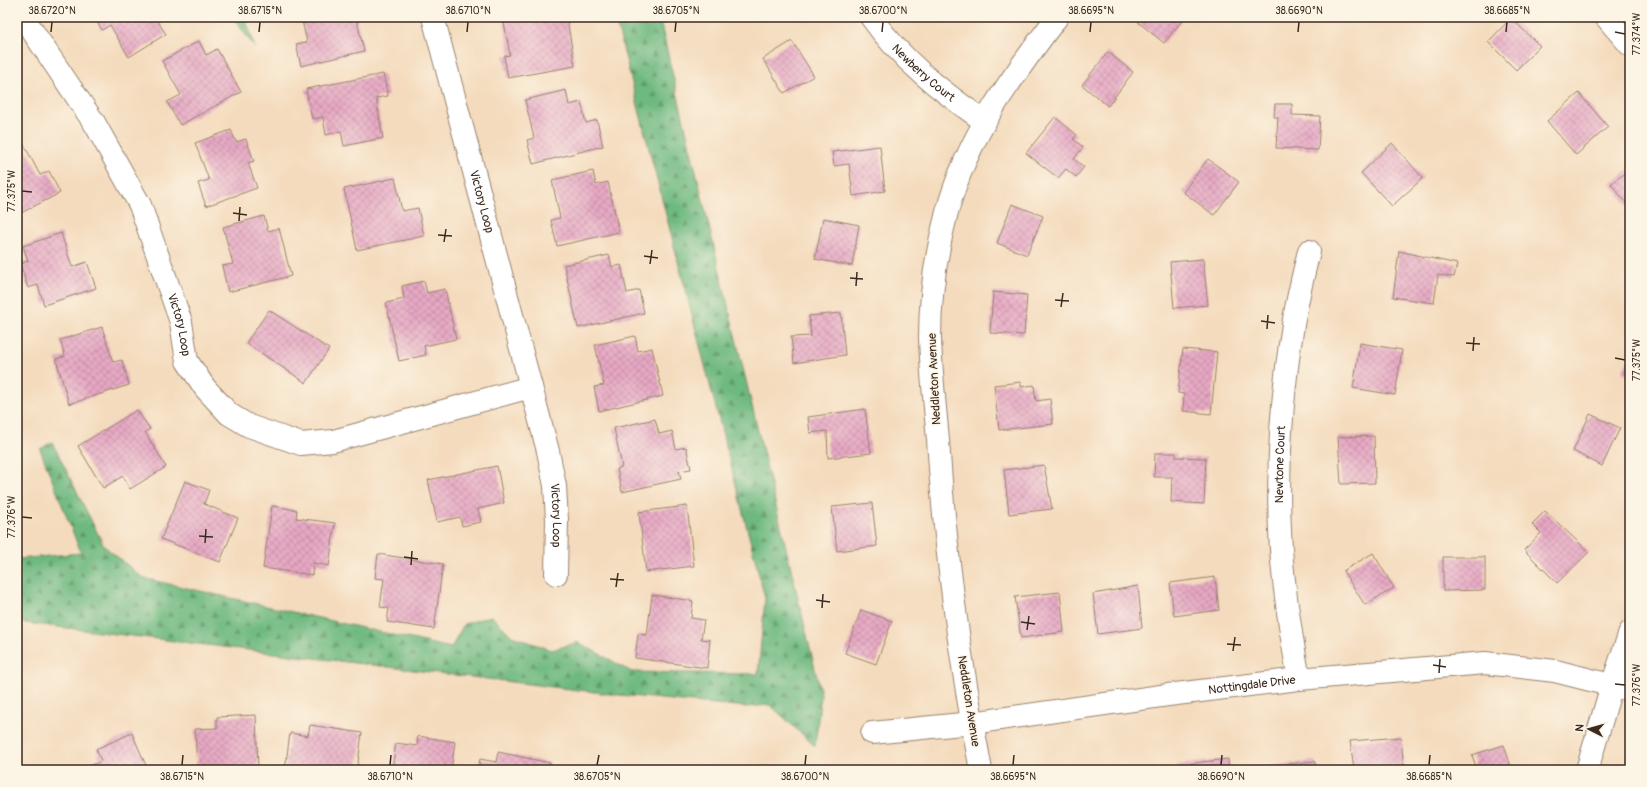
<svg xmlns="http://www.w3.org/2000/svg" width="1647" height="787" font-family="Pangolin,sans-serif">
<defs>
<pattern id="forest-firs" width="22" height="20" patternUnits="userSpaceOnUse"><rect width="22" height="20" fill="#6eb980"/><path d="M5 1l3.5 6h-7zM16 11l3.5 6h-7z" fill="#5c9768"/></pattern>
<pattern id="building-cross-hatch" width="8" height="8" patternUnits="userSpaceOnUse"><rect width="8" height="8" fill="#e7a8c4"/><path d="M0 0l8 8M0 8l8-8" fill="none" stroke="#bc899f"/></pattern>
</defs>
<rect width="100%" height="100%" fill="#fcf5e5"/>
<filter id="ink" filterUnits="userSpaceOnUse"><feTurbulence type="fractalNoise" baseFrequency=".025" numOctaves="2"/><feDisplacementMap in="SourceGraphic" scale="8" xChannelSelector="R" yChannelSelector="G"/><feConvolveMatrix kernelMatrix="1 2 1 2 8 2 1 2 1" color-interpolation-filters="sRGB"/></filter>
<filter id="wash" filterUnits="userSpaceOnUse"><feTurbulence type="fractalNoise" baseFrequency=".012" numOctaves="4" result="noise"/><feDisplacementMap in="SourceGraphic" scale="16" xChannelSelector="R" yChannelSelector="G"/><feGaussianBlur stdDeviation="0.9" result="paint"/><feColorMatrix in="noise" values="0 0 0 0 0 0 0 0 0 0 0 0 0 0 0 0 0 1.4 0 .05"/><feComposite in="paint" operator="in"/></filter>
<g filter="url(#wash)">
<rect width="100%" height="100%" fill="#f4dbbd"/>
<g fill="url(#forest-firs)" stroke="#54724f">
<path d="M233 17H245L255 48 235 20Z"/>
<path d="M615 17H659L821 694 815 746 770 705 747 707 619 695 17 622V559L81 553 40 449 52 442 104 546 143 578 451 648 464 624 491 616 512 636 552 650 578 642 632 672 758 674 765 598Z"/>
</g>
<g id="blocks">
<g fill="url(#building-cross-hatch)">
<path d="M94 17H160L156 19 166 34 129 57 110 25 102 30Z"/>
<path d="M301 17H356L364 51 301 66 296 44 307 42Z"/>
<path d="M503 17H545L546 23 567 19 575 66 508 78 504 56 510 55Z"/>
<path d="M1142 17H1185L1164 43 1138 22Z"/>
<path d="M1511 18 1540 46 1516 70 1488 42Z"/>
<path d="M199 41 206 55 217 49 241 92 180 125 167 102 181 95 162 61Z"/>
<path d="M792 41 814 76 784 93 763 59Z"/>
<path d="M1108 52 1133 72 1108 106 1082 85Z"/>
<path d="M383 74 388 96 376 98 383 138 344 146 341 131 326 135 323 117 312 119 306 89Z"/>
<path d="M566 90 569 105 581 102 586 123 597 120 603 146 533 164 527 140 534 138 525 100Z"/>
<path d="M1579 93 1608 127 1576 155 1547 121Z"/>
<path d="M1275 104H1292V115L1320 116 1318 150 1276 148 1278 117H1274Z"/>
<path d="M1055 117 1077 135 1073 139 1083 147 1074 159 1084 167 1076 177 1066 169 1058 178 1026 153Z"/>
<path d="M231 130 236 142 246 139 254 161 248 163 257 188 206 206 198 183 209 180 195 143Z"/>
<path d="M22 141 40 175 49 171 60 193 17 215V144Z"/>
<path d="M1392 143 1423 178 1392 206 1361 173Z"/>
<path d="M880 146 885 191 853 196 849 164 834 166 832 152Z"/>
<path d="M1208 159 1239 182 1214 215 1183 192Z"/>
<path d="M1630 169V208L1611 184Z"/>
<path d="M593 171 596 185 608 182 619 232 557 246 551 220 560 218 552 180Z"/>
<path d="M395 178 402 211 418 208 424 236 357 250 344 189Z"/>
<path d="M1012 204 1043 216 1027 255 997 243Z"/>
<path d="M264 216 268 231 279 228 291 276 228 292 222 266 233 264 223 227Z"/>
<path d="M823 218 859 225 852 266 815 259Z"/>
<path d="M61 233 72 267 87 262 96 288 44 305 38 285 28 288 20 264 28 261 23 246Z"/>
<path d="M1399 251 1457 264 1454 277 1438 275 1434 303 1393 297Z"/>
<path d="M609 255 612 267 621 265 627 293 639 290 644 313 578 328 564 265Z"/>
<path d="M1203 259 1208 305 1174 308 1170 262Z"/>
<path d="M424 281 427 293 445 289 456 339 424 346 426 355 399 361 386 303 404 299 402 286Z"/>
<path d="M993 292 1027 295 1024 335 990 333Z"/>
<path d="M269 310 329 349 306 383 246 343Z"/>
<path d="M841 313 845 355 794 363 791 337 811 336 809 316Z"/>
<path d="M102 327 113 362 122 360 129 385 69 404 56 359 65 356 60 340Z"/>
<path d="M635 336 638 351 652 348 663 396 599 411 594 387 604 385 595 345Z"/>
<path d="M1360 343 1402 350 1395 395 1353 388Z"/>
<path d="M1183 349 1217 352 1211 414 1183 411 1184 394 1178 393Z"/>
<path d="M1630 359V377L1622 372Z"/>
<path d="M1021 382V387L1034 385 1036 401 1050 399 1053 424 999 430 994 385Z"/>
<path d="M865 409 871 453 828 458 827 431 810 433 808 417Z"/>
<path d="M137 410 150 429 145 432 166 467 130 489 123 476 103 488 78 446Z"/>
<path d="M1590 414 1620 428 1602 466 1573 451Z"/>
<path d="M655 419 659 434 672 431 676 449 686 447 691 469 679 471 681 479 622 492 617 469 622 467 614 428Z"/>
<path d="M1374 436 1375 483 1341 484 1338 437Z"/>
<path d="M1155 453H1176V457L1206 458 1204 504 1171 502 1172 477H1154Z"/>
<path d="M1044 465 1052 509 1009 514 1004 470Z"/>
<path d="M497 466 504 503 478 509 481 522 462 526 460 517 437 522 428 480Z"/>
<path d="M185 481 209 490 204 504 238 518 220 562 161 539Z"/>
<path d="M872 503 877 546 837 551 832 507Z"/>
<path d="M272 506 297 510 296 518 335 523 329 566 313 563 312 575 263 568Z"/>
<path d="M687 506 694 566 646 572 639 512Z"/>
<path d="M1545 511 1589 552 1557 583 1524 550 1541 533 1532 524Z"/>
<path d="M1373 553 1394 588 1365 605 1343 571Z"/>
<path d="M378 554 443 564 434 629 387 622 389 608 380 607 384 579 375 578Z"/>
<path d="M1443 557H1485V590L1443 591Z"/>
<path d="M1215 577 1219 610 1174 616 1170 583Z"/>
<path d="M1138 586 1142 628 1098 634 1093 594Z"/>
<path d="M1060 592 1064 632 1021 638 1015 597Z"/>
<path d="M652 595 693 601 691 618 704 620 701 639 710 640 707 668 635 658 638 634 647 635Z"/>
<path d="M861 610 892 621 876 664 845 653Z"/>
<path d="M256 715 258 770H197L195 729 217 728V717Z"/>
<path d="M310 725 362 733 357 770H285L290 733 308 736Z"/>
<path d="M132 733 148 770H84L83 769 101 761 96 749Z"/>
<path d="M418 736 455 742 451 770H392L396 743 417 746Z"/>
<path d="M1401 737 1404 770H1354L1350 741Z"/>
<path d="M1504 745 1512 770H1477L1472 755Z"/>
<path d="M498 752 550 763 548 770H478L480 759 496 762Z"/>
<path d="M1228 759 1229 770H1178L1177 765Z"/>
<path d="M1315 761 1316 770H1270L1269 766Z"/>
</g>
</g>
</g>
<g filter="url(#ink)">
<use href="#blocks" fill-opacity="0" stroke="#98826e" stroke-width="1"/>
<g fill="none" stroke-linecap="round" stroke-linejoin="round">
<g stroke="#98826e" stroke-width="24">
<g id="minor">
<path id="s1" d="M23 17 95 124 140 205 181 322 187 361 205 388 229 414 249 426 301 444 333 441 531 387"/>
<path id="s2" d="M433 17 548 451 555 486 557 520 556 574"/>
<path id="s3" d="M871 17C901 60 941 91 984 121"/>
<path d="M1606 17 1630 45"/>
<path id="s4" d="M1299 679C1290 630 1282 581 1280 531 1277 462 1282 393 1293 325 1297 300 1303 276 1309 251"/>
<path id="s5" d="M872 733 972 723 1168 695 1299 679 1485 663 1555 671 1630 690"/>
<path d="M981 770C960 661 945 551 938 440 935 406 931 372 930 338 930 296 936 253 947 212 968 135 1010 80 1057 17"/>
<path d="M1587 770 1612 685 1630 632"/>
</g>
</g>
<use href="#minor" stroke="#fff" stroke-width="22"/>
</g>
</g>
<path fill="none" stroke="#3b2a1e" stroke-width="1.5" d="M51 32 52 22M259 32 260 22M467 32 468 22M675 32 676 22M882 32 883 22M1090 32 1091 22M1298 32 1299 22M1506 32 1507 22M1615 32 1625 34M22 191 32 192M233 213 247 215M239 221 240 207M438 235 452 236M444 242 446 229M644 256 658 258M650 264 652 250M850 278 863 279M856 286 857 272M1055 300 1069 301M1061 307 1063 293M1261 321 1275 323M1267 329 1268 315M1466 343 1480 344M1473 351 1474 337M1615 358 1625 360M22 517 32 518M199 536 213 537M205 543 206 529M404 557 418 559M411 565 412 551M610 579 624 580M616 587 618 573M816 600 830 602M822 608 823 594M1021 622 1035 624M1027 630 1029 616M1227 644 1241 645M1233 651 1235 637M1433 665 1446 667M1439 673 1440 659M1615 684 1625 685M182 765 183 755M390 765 391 755M597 765 599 755M805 765 806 755M1013 765 1014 755M1221 765 1222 755M1429 765 1430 755"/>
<g text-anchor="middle" stroke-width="3" stroke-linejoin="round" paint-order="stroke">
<g font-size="12" fill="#3b2a1e" stroke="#fcf5e5">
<text dy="4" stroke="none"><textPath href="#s3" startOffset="77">Newberry Court</textPath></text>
<text dy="4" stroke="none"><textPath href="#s2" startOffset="191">Victory Loop</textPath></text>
<text dy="4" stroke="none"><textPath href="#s1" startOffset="348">Victory Loop</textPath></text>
<text transform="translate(934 379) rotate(-93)" y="4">Neddleton Avenue</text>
<text dy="4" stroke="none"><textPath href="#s4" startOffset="216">Newtone Court</textPath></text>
<text dy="4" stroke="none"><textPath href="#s2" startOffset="514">Victory Loop</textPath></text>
<text dy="4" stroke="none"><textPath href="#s5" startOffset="383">Nottingdale Drive</textPath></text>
<text transform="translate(969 701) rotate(81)" y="4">Neddleton Avenue</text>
</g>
</g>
<rect width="1647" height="787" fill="none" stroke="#fcf5e5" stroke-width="44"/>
<g transform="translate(1589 729) rotate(276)" stroke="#fcf5e5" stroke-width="3" paint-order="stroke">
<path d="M0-3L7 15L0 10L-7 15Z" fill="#3b2a1e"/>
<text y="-6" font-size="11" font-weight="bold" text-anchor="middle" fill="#3b2a1e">N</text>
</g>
<rect x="22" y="22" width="1603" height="743" fill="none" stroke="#3b2a1e" stroke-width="1.5"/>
<g font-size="10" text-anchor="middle" fill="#3b2a1e">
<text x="52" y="14">38.6720°N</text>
<text x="260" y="14">38.6715°N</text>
<text x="468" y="14">38.6710°N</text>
<text x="676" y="14">38.6705°N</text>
<text x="883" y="14">38.6700°N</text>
<text x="1091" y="14">38.6695°N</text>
<text x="1299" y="14">38.6690°N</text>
<text x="1507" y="14">38.6685°N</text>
<text transform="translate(1636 34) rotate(-90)" y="4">77.374°W</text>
<text transform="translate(11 191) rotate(-90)" y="4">77.375°W</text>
<text transform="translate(1636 360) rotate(-90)" y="4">77.375°W</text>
<text transform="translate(11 517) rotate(-90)" y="4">77.376°W</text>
<text transform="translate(1636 685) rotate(-90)" y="4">77.376°W</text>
<text x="182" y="780">38.6715°N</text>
<text x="390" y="780">38.6710°N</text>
<text x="597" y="780">38.6705°N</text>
<text x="805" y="780">38.6700°N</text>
<text x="1013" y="780">38.6695°N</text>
<text x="1221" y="780">38.6690°N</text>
<text x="1429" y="780">38.6685°N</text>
</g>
</svg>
